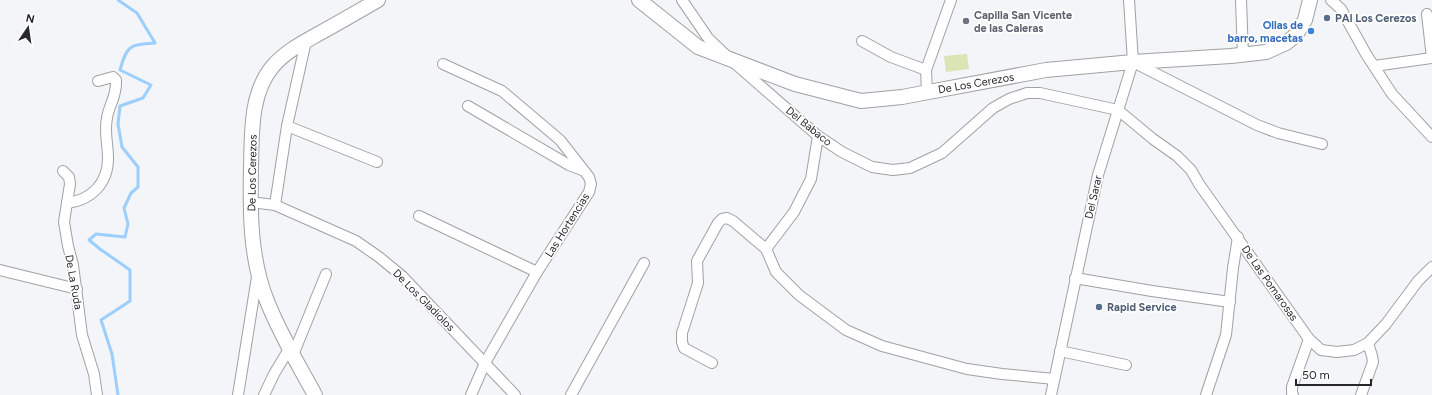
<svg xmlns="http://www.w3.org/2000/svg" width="1432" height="395" font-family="Figtree,sans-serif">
<rect width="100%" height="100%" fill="#f3f5f8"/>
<path fill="#dbe4b4" d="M967 54 969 69 946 72 944 56Z"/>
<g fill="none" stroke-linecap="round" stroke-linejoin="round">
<path stroke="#9ccefe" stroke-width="3" d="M118 395 112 354 101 320 130 301V270L100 249 89 240 96 234 125 237 128 224 124 208 131 193 138 187V167L122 147 118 124 120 106 143 98 151 85 120 70C127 45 129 45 155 43L137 13 118 0"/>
<g stroke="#a0a1a4" stroke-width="12">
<g id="street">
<path d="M682 0 708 38 731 60 818 136 842 152 872 167 893 170 910 168 942 153 993 108 1009 99 1027 93H1040L1118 110 1153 139 1177 156 1191 170 1199 184 1309 339 1321 350 1337 352 1354 350 1368 343 1386 324 1418 281 1432 267"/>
<path d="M1241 0 1243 55"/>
<path d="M1331 0 1341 9 1366 54 1392 94 1432 137"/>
<path d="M1427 14 1432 58"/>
<path d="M862 41 891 57 926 70"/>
<path d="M1133 62 1257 125 1278 133 1322 144"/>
<path d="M443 64 502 91 560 140 589 177 591 184 589 192 537 272 485 363 471 395"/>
<path d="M1374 66 1432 58"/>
<path d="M927 91 926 70 951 0"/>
<path d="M468 106 569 165 582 170"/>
<path d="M287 126 377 162"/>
<path d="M63 171 69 177 70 184 64 222 68 246 73 265 82 335 94 374 97 395"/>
<path d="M250 202 275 205 356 241 379 257 402 276 515 395"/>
<path d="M67 203C92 200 108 183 108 158 108 144 104 132 107 118 109 104 117 97 116 80L113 77 98 81"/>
<path d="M275 205 287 126 306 41"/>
<path d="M419 216 537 272"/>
<path d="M766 249 794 212 811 179 818 136"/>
<path d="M0 270 77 289"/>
<path d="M1075 278 1152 291 1230 302"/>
<path d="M1060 351 1126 365"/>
<path d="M293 355 326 274"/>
<path d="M712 363 684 348 682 342V333L698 283 697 261 718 223 722 219 727 218 733 221 766 249 776 272 799 295 846 330 882 346 967 369 1002 374 1054 379"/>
<path d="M238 395 257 277"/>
<path d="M264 395 274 374 289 349"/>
<path d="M571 395 644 263"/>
<path d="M1051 395 1098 175 1133 62 1129 0"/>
<path d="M1206 395 1226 335 1233 268 1238 237"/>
<path d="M1293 395 1292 393V387L1309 339"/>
<path d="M1361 395 1373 362 1372 356 1368 343"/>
</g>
</g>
<g stroke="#a0a1a4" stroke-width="16">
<g id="secondary">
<path d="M639 0 698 47 795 84 861 101 902 97 1046 70 1133 62 1231 56 1266 52 1286 43 1296 35 1305 20 1310 0"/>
<path d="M315 395C298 364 280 334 267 301 250 259 250 212 251 167 252 133 250 93 273 66 286 51 304 42 320 33 340 22 359 11 378 0"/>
</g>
</g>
<use href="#street" stroke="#fff" stroke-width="10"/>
<use href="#secondary" stroke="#fff" stroke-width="14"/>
</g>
<g fill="#5c6f8a" stroke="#fff" stroke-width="1.5">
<circle cx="1327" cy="18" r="4"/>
<circle cx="1099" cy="307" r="4"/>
</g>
<circle fill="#6b7280" stroke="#fff" stroke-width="1.5" cx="966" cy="21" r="4"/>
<circle fill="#3f7fe0" stroke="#fff" stroke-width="1.5" cx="1311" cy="31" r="4"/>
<g text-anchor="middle" stroke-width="3.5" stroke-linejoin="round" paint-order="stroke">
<g font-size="11" font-weight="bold" fill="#5b616d" stroke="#fff" text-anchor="start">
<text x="974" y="19">Capilla San Vicente<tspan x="974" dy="13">de las Caleras</tspan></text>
</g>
<g font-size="11" font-weight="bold" fill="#4e5e75" stroke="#fff" text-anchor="start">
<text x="1335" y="22">PAI Los Cerezos</text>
<text x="1107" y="311">Rapid Service</text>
</g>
<g font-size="11" font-weight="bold" fill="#366cbe" stroke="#fff" text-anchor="end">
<text x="1303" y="29">Ollas de<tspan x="1303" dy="13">barro, macetas</tspan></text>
</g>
<g font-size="11" fill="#28282a" stroke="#fff">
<text transform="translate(976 83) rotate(-10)" y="4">De Los Cerezos</text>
<text transform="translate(809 126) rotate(39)" y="4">Del Babaco</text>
<text transform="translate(252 173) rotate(-89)" y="4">De Los Cerezos</text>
<text transform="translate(1093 197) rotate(-77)" y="4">Del Sarar</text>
<text transform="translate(567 225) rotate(-58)" y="4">Las Hortencias</text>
<text transform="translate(74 282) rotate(80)" y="4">De La Ruda</text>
<text transform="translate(1270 283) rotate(55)" y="4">De Las Pomarosas</text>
<text transform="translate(424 300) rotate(45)" y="4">De Los Gladiolos</text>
</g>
</g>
<g transform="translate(28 28) rotate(13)" stroke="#ffffff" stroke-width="3" paint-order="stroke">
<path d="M0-3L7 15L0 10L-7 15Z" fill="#28282a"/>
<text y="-6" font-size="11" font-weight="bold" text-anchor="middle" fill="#28282a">N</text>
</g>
<path d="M1296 379v6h75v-6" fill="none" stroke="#28282a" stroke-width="2"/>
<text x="1302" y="379" font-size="12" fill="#28282a" stroke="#ffffff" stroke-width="3" paint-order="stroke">50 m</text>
</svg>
